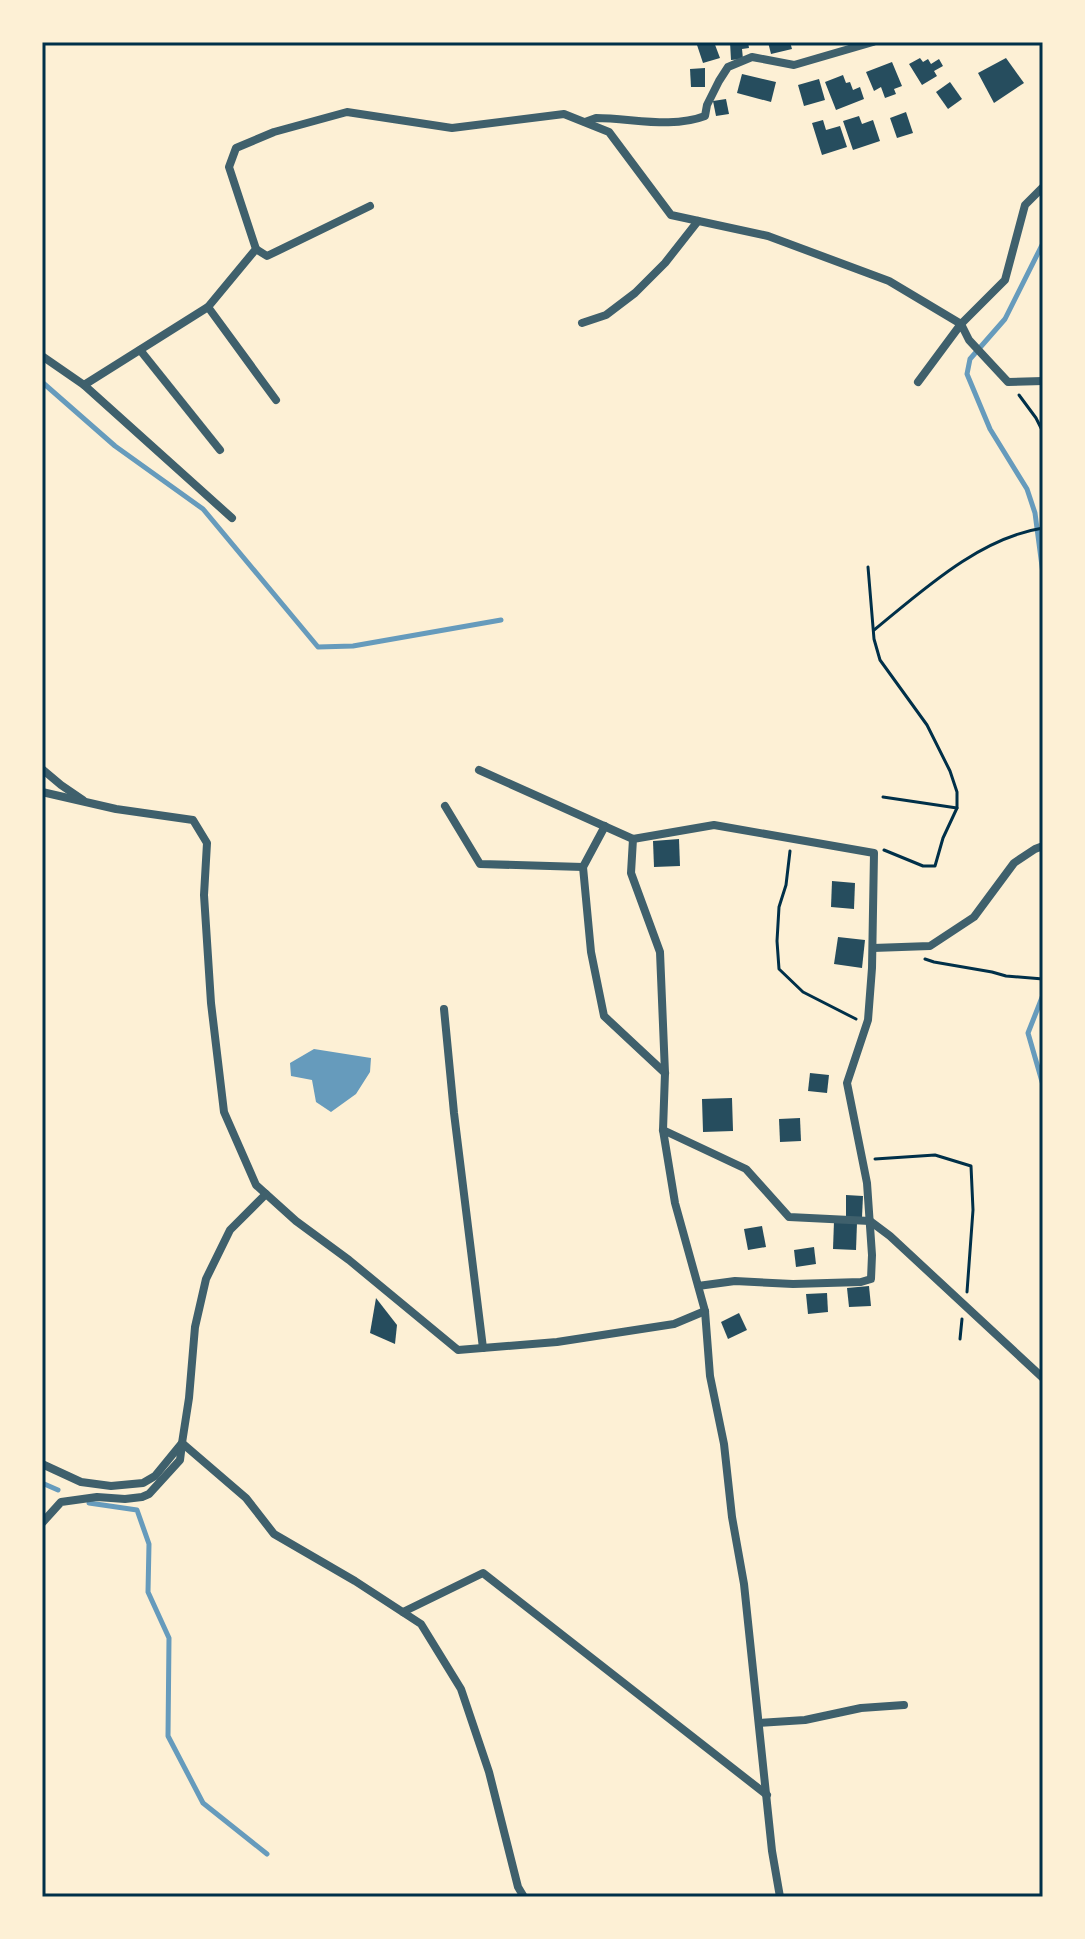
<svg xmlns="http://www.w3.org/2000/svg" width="1085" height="1939" font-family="'Roboto Condensed',sans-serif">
<rect width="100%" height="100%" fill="#fdf0d5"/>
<path fill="#669bbc" d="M314 1049 371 1058 370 1072 356 1094 331 1112 316 1102 312 1080 291 1076 290 1063Z"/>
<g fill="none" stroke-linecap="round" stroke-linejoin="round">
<g stroke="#669bbc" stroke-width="5">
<path d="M1043 243 1005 319 970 359 967 374 990 429 1027 489 1035 513 1043 574"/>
<path d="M42 382 115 446 203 509 318 647 353 646 501 620"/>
<path d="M1043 995 1028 1033 1043 1085"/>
<path d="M42 1483 58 1490"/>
<path d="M89 1503 137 1510 149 1544 148 1592 169 1638 168 1736 203 1803 267 1854"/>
</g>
</g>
<g fill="#264d5e">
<path d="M696 42H714L720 58 703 63Z"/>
<path d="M730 42H748L749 48 742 49 743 59 731 60Z"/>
<path d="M768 42H790L792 49 771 54Z"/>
<path d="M920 58 923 62 928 59 931 64 939 59 943 66 934 71 937 76 922 85 909 64Z"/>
<path d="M1006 58 1024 83 994 103 978 73Z"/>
<path d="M892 62 902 86 894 89 896 94 885 98 881 87 874 91 866 72Z"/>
<path d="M705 68V87H691L690 69Z"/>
<path d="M742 74 776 82 771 102 737 93Z"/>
<path d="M843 75 846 83 850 82 853 90 860 87 864 99 836 110 825 82Z"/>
<path d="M819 79 825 100 804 106 798 85Z"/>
<path d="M950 82 962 99 948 109 936 92Z"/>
<path d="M726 99 729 114 716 116 713 101Z"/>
<path d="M906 112 913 133 897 138 890 118Z"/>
<path d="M859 116 862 124 873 120 880 141 853 150 843 121Z"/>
<path d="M823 120 826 130 840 126 847 147 822 155 812 123Z"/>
<path d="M679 839 680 866 654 867 653 841Z"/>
<path d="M832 881 855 883 854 909 831 907Z"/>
<path d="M838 937 865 940 862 968 834 964Z"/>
<path d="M810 1073 829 1075 827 1093 808 1091Z"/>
<path d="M732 1098 733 1131 703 1132 702 1099Z"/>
<path d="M800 1118 801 1141 780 1142 779 1119Z"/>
<path d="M846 1195 863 1196 862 1217H846Z"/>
<path d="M834 1221 857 1223 856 1250 833 1249Z"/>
<path d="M762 1226 766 1247 748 1250 744 1229Z"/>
<path d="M814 1247 816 1264 796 1267 794 1250Z"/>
<path d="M869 1286 871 1306 849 1307 847 1288Z"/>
<path d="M827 1293 828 1312 808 1314 806 1294Z"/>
<path d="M376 1298 397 1325 395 1344 370 1333Z"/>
<path d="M739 1313 747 1330 728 1339 721 1322Z"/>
</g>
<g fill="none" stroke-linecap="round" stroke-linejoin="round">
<g stroke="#003049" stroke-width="3">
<path d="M1019 395 1036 418 1043 432"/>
<path d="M868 567 874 639 880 660 927 725 950 771 957 792V808L943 838 935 866H923L884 850"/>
<path d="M874 630C923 590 979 538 1043 528"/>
<path d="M883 797 957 808"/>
<path d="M790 851 786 885 779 907 777 941 779 969 803 992 856 1019"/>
<path d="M925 959 934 962 992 972 1006 976 1043 979"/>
<path d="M875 1159 935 1155 971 1166 973 1210 967 1292"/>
<path d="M960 1339 962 1319"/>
</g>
<g stroke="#3f606c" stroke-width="8">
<path d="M585 122 596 118C632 118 671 129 705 116L707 105 719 81 728 67 752 57 794 65 873 42"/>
<path d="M256 249 267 256 370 206"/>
<path d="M208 307 276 400"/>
<path d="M582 323 606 315 635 293 665 263 698 221"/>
<path d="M140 350 220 450"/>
<path d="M42 356 84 385 208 307 256 249 229 167 236 148 274 132 347 112 452 128 564 114 609 132 671 215 768 236 889 281 961 324 1005 280 1025 205 1043 187"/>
<path d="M918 382 961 324 969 340 1008 382 1043 381"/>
<path d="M84 385 232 518"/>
<path d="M42 769 61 785 83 800"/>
<path d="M479 770 633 839"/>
<path d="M42 792 116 809 193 820 207 843 204 895 211 1003 224 1112 256 1185 296 1221 349 1260 458 1350 557 1342 674 1324 705 1311"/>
<path d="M445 806 480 864 583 867"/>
<path d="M605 826 583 867 591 952 604 1016 665 1073"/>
<path d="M873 948 930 946 974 917 1014 863 1035 849 1043 846"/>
<path d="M444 1009 454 1113 483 1348"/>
<path d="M663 1130 746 1169 789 1217 870 1221 890 1236 1043 1378"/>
<path d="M698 1286 735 1281 793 1284 861 1282 871 1279 872 1255 867 1183 847 1083 868 1020 872 968 874 853 714 825 633 839 631 873 660 952 665 1073 663 1130 675 1203 705 1311 710 1376 724 1444 732 1517 744 1584 772 1851 780 1897"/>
<path d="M182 1443 246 1498 274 1534 355 1581 421 1624 461 1689 489 1772 518 1887 524 1897"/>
<path d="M42 1464 81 1482 111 1486 143 1483 155 1476 182 1443 189 1398 195 1327 206 1279 230 1230 266 1194"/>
<path d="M42 1523 61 1502 97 1497 125 1499 142 1497 149 1494 180 1460 182 1444"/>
<path d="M403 1612 483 1573 767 1795"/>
<path d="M759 1723 805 1720 861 1708 904 1705"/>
</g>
</g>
<rect width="1085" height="1939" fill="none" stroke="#fdf0d5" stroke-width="88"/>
<rect x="44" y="44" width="997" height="1851" fill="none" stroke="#003049" stroke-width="3"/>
</svg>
